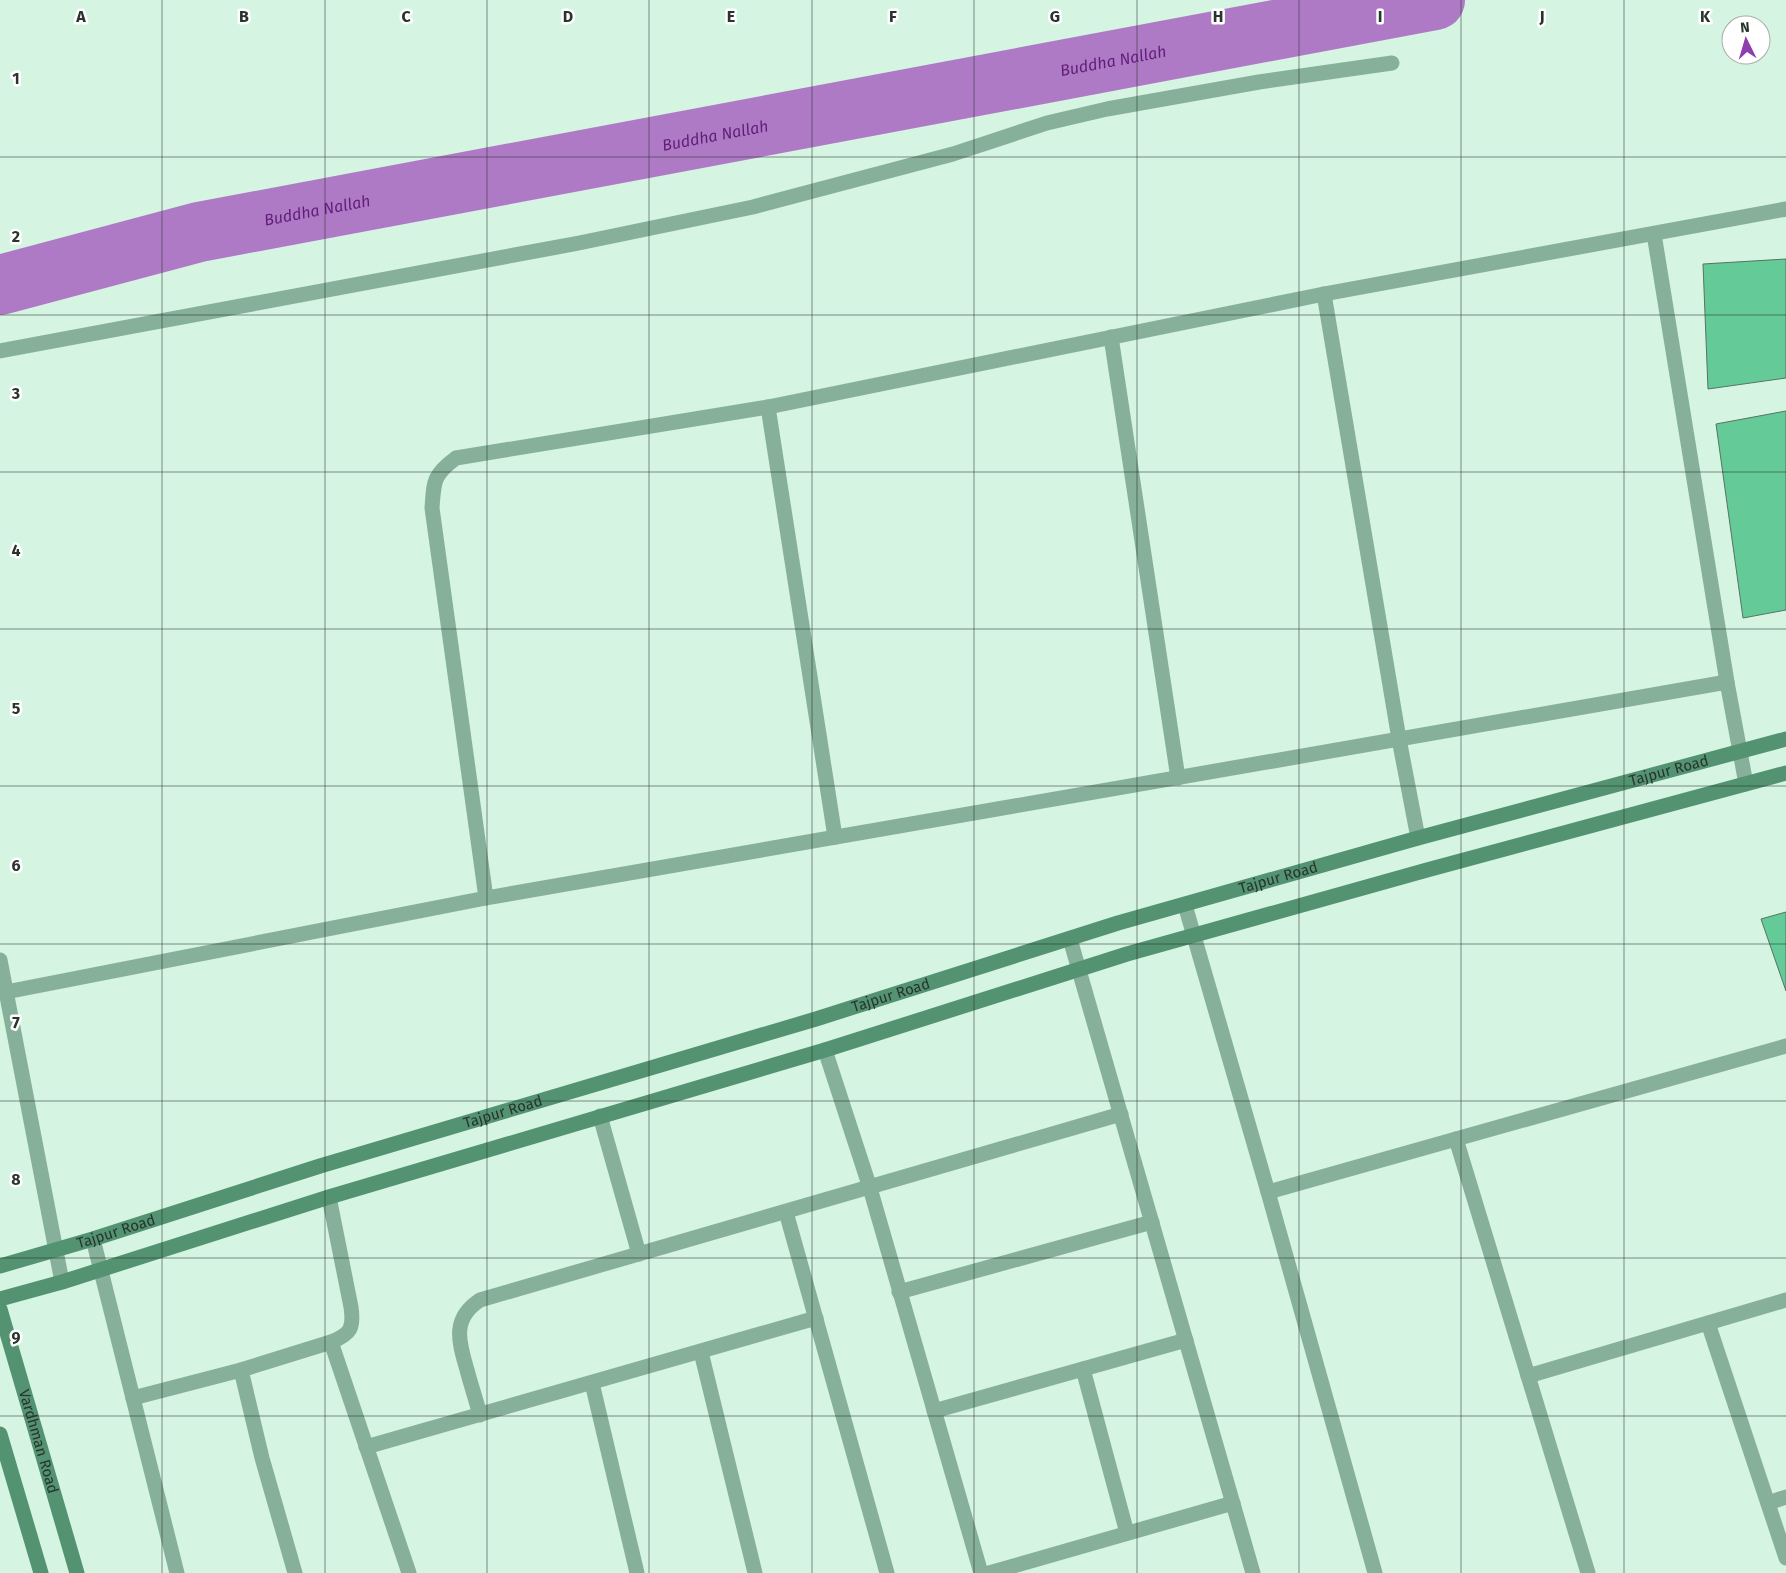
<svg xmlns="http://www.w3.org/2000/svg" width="1786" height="1573" font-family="'Fira Sans',sans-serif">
<rect width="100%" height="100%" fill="#d5f4e2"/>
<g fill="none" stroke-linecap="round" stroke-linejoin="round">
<path stroke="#af7ac5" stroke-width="60" id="s1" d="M0 285 199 232 1435 0"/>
</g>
<g fill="#63ca98" stroke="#587364">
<path d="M1786 259V378L1708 389 1703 264Z"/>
<path d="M1786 411V610L1743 618 1716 424Z"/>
<path d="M1786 912V991L1761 919Z"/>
</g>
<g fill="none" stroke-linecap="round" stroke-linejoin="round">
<g stroke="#87b09a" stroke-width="15">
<path d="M1654 234 1727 682"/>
<path d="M1324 294 1399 739 1418 838"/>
<path d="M1111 337 1178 778"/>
<path d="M768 407 835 837"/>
<path d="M486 898 432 508C434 481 433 475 456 458L768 407 1324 294 1786 209"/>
<path d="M6 992 486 898 1727 682 1746 784"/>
</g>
<g stroke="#87b09a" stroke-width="15">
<path d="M0 351 579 243 753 207 953 154 1047 123 1107 109 1259 82 1392 63"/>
<path d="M1185 905 1268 1192 1375 1573"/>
<path d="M1070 939 1253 1573"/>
<path d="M0 960 62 1282"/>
<path d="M825 1050 870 1188 981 1573"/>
<path d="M600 1116 639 1254"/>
<path d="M1456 1139 1588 1573"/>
<path d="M1268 1192 1786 1046"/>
<path d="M786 1212 887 1573"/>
<path d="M93 1239 177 1573"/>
<path d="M899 1292 1152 1222"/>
<path d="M1708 1323 1786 1558"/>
<path d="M331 1342 409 1573"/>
<path d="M701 1352 755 1573"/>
<path d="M1083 1369 1127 1533"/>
<path d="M241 1370 262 1458 295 1573"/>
<path d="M1528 1376 1786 1300"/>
<path d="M592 1383 637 1573"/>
<path d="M133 1398 241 1370 331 1342C351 1334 354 1328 351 1307L329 1197"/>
<path d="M934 1411 1186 1340"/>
<path d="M480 1415C476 1400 471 1385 467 1370 459 1342 451 1319 480 1300L1121 1114"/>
<path d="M366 1447 816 1318"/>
<path d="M1768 1503 1786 1497"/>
<path d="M989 1573 1233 1503"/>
</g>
<g stroke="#539372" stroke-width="15">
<path id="s2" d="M0 1266 93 1239 320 1166 816 1019 1118 923 1418 838 1786 739"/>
<path d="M0 1299 62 1282 329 1197 825 1050 1127 954 1427 870 1786 773"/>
<path id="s3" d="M0 1309 77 1573"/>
<path d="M0 1434 41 1573"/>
</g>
</g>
<path fill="none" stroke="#28342d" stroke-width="1" stroke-opacity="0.55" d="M162 0V1573M325 0V1573M487 0V1573M649 0V1573M812 0V1573M974 0V1573M1137 0V1573M1299 0V1573M1461 0V1573M1624 0V1573M0 157H1786M0 315H1786M0 472H1786M0 629H1786M0 786H1786M0 944H1786M0 1101H1786M0 1258H1786M0 1416H1786"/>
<g text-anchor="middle" stroke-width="5" stroke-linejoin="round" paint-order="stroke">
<g font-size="15" fill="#28342d" stroke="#fff">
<text dy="5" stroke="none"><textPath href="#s2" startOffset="1741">Tajpur Road</textPath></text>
<text dy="5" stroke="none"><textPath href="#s2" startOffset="1336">Tajpur Road</textPath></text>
<text dy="5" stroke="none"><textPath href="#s2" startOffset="931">Tajpur Road</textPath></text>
<text dy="5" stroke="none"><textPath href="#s2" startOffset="526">Tajpur Road</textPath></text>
<text dy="5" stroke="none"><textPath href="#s2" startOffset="121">Tajpur Road</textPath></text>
<text dy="5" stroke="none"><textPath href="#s3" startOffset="138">Vardhman Road</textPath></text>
</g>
<g font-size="16" font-style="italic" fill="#601d78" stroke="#fff">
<text dy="6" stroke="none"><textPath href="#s1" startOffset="1136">Buddha Nallah</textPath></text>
<text dy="6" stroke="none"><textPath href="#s1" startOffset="731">Buddha Nallah</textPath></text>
<text dy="6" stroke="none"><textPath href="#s1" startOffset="326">Buddha Nallah</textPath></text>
</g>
</g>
<g font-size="16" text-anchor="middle" font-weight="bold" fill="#28342d" stroke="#fff" stroke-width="5" stroke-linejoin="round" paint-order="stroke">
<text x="81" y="22">A</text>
<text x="244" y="22">B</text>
<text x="406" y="22">C</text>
<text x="568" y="22">D</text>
<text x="731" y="22">E</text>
<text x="893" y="22">F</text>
<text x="1055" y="22">G</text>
<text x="1218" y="22">H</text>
<text x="1380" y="22">I</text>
<text x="1542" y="22">J</text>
<text x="1705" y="22">K</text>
<text x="16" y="84">1</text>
<text x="16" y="242">2</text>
<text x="16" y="399">3</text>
<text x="16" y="556">4</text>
<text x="16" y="714">5</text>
<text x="16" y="871">6</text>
<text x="16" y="1028">7</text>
<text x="16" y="1185">8</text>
<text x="16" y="1343">9</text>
</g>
<g transform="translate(1746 40) rotate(355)"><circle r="24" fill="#ffffff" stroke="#a9aeab"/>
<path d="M0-4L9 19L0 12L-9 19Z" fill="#8f3ead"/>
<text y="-8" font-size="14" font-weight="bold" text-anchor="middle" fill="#28342d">N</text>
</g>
</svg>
